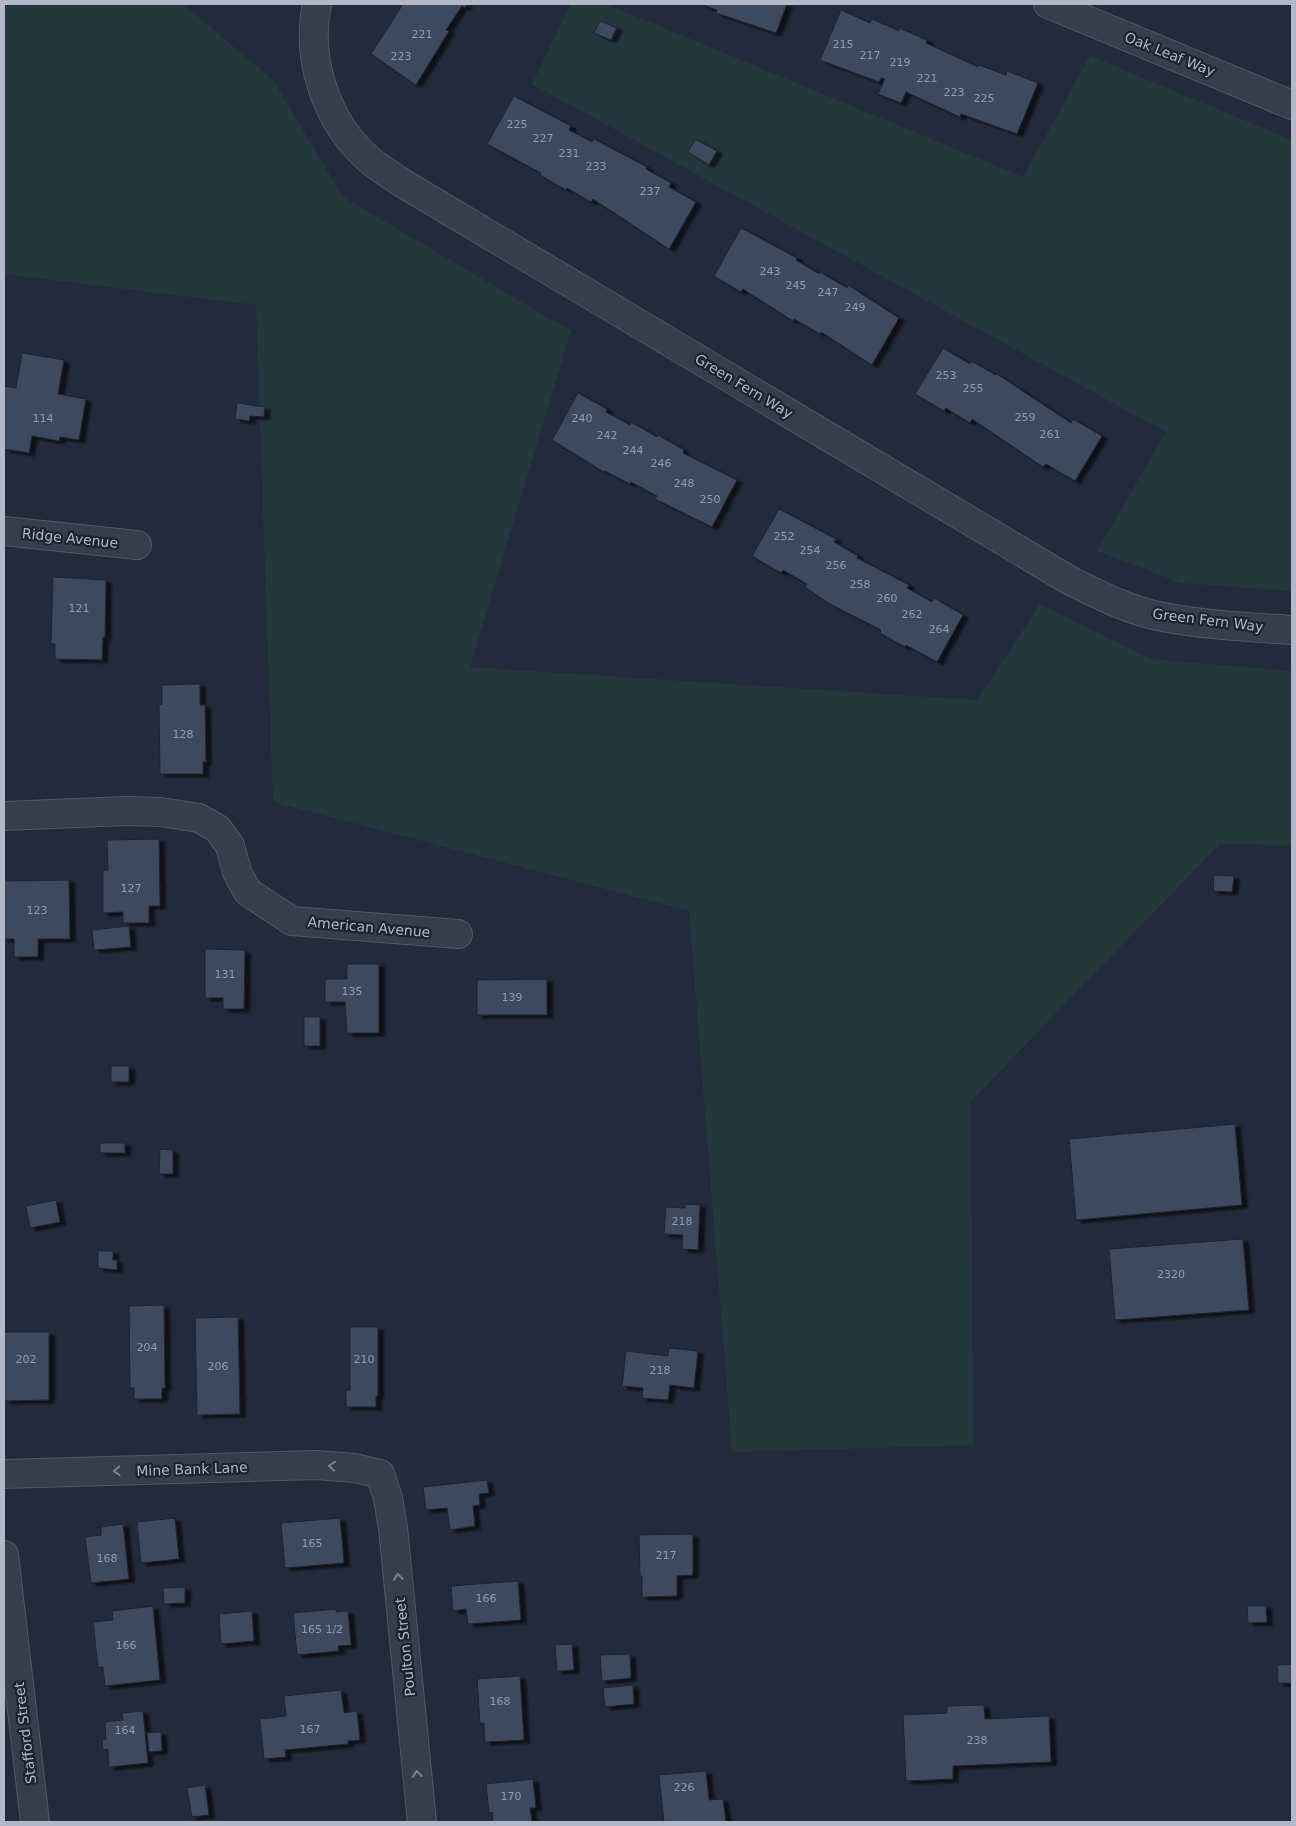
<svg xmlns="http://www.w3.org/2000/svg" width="1296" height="1826" font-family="'DejaVu Sans',sans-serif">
<defs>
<filter id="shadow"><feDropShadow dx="5.5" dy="3" stdDeviation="1" flood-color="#0009"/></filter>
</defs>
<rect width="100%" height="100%" fill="#222b3b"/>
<g fill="#24383c">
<path d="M4 4H183L273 80 343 197 571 331 470 667 977 700 1040 604 1152 659 1292 671V845L1220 844 971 1101 973 1445 732 1452 689 911 273 802 256 305 4 274Z"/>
<path d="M571 4H606L1023 177 1090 56 1292 140V591L1181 583 1097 551 1166 432 532 84Z"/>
</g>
<g fill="#3e495b" stroke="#1d2432" filter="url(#shadow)">
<path d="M403 4H467L465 8 462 6 446 30 449 31 416 85 371 54Z"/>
<path d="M700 4H787L776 33 716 13 717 10Z"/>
<path d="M841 10 870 23 872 19 899 31V28L927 40 926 43 978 67 979 65 1006 75 1007 71 1038 83 1017 134 961 114 960 117 906 92 901 103 878 94 885 79 881 78 879 82 820 60Z"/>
<path d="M600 21 617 28 611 40 594 33Z"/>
<path d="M514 96 571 126 569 130 592 142 594 139 647 167 646 169 671 183 669 187 696 202 669 249 593 199 591 202 567 188 566 190 540 175 541 173 487 144Z"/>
<path d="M695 139 717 151 709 165 688 152Z"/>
<path d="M741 228 797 258 796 260 819 274 820 272 847 288 848 285 899 318 872 365 821 332 820 334 794 319 793 321 743 289 741 292 714 276Z"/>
<path d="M943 348 970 364 971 361 996 375 997 374 1071 423 1073 419 1102 436 1075 481 1046 464 1043 467 972 419 970 423 946 408 944 411 915 394Z"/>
<path d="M22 353 64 360 58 394 86 399 79 440 60 437 59 441 32 436 29 453 4 449V386L16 388Z"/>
<path d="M578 393 607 409 606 412 630 425 631 422 657 437 658 435 684 450 683 453 737 480 712 527 655 499 657 496 631 482 630 484 605 471 604 472 552 440Z"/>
<path d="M237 403 265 407 264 417 250 416 249 421 235 419Z"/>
<path d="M779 509 836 539 834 542 858 556 857 558 909 585 907 588 932 602 934 598 963 615 937 662 906 645 905 647 880 633 881 630 830 604 805 587 807 584 783 570 781 573 752 556Z"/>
<path d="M53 577 106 580 105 637H103L102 660 55 659V644H51Z"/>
<path d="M200 684V705H205L206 762H203V774H160L159 705 162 704V685Z"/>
<path d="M159 839 160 906H149V923H123V912L103 913V870H108L107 840Z"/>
<path d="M1214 875 1234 876 1232 892 1213 891Z"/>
<path d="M69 880 70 939H38V957H14V939H4V881Z"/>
<path d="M129 926 131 947 94 950 92 930Z"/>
<path d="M205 949 245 950 244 1009H223V998H205Z"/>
<path d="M347 964H379V1033H347L345 1002H325V979H347Z"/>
<path d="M547 979V1015H477V980Z"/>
<rect x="304" y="1017" width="16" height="29"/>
<rect x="111" y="1066" width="18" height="16"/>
<path d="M1235 1124 1242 1205 1076 1220 1069 1139Z"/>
<rect x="100" y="1143" width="25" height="10"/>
<path d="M160 1149 173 1150V1174H159Z"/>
<path d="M56 1200 60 1222 30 1228 26 1206Z"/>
<path d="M685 1204 700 1205 698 1250 682 1249 683 1235 664 1234 666 1207 685 1208Z"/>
<path d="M1243 1239 1249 1310 1115 1320 1109 1249Z"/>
<path d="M98 1251H113V1260H117V1270L98 1268Z"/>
<path d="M164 1305 165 1388H162V1399H134V1388H130L129 1306Z"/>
<path d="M238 1317 240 1414 197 1415 195 1318Z"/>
<path d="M350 1327H378V1396H376V1407H346V1390H350Z"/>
<path d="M4 1332H49V1400L4 1401Z"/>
<path d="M669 1348 698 1351 694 1388 670 1385 668 1400 642 1398 643 1388 622 1386 626 1351 668 1356Z"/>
<path d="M487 1480 489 1493 479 1494 480 1505 473 1506 475 1526 450 1530 447 1508 426 1510 423 1487Z"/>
<path d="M175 1518 179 1559 141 1563 137 1522Z"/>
<path d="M340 1518 344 1563 285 1568 281 1523Z"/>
<path d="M123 1524 129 1579 91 1583 85 1537 101 1535V1527Z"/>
<path d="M693 1534V1575L677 1576V1596L642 1597V1576H640L639 1535Z"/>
<path d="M518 1581 521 1620 468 1624 466 1609 453 1611 451 1586Z"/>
<path d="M185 1587V1603L164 1604 163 1588Z"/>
<path d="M153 1606 160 1680 105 1686 103 1667H98L93 1622 113 1620 112 1611Z"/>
<path d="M1247 1606H1266L1267 1622 1248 1623Z"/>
<path d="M336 1609V1612L348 1611 351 1645 338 1646 339 1651 297 1655 293 1613Z"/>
<path d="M252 1611 254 1641 221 1644 219 1614Z"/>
<path d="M572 1644 574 1670 557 1671 555 1645Z"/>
<path d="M630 1654 631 1678 602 1681 600 1655Z"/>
<path d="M1292 1664V1683H1278L1277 1665Z"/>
<path d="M520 1676 524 1740 485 1742 484 1723H480L477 1679Z"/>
<path d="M633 1685 634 1704 605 1707 603 1688Z"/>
<path d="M341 1690 344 1713 357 1711 360 1740 348 1741V1744L285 1750 286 1757 264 1759 260 1719 286 1716 284 1696Z"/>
<path d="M984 1705 985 1719 1049 1716 1051 1762 953 1766V1779L906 1781 903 1715 947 1713V1706Z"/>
<path d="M143 1711 148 1763 109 1767 108 1749 103 1750 102 1740 106 1739 105 1722 123 1720 122 1713Z"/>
<path d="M161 1732 162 1751 149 1752 147 1733Z"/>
<path d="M706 1771 709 1800 723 1799 726 1822H664L659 1775Z"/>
<path d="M533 1779 536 1808H530L532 1822H493L492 1812 489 1813 486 1784Z"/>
<path d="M205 1785 209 1815 192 1817 187 1788Z"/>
</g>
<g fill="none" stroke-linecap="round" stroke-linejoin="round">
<g stroke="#515866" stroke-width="30">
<g id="minor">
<path d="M317 4C306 56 324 115 362 153 372 164 387 172 399 181L1069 580C1097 594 1126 609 1158 616 1202 625 1248 627 1292 630"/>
<path d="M1048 4 1292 105"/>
<path d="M4 531 137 545"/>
<path d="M4 816 126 811 161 812 199 818 218 829 230 846 237 872 248 892 292 921 458 934"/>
<path d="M4 1474 316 1465 355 1468 380 1474 388 1498 393 1528 422 1822"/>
<path d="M4 1555 35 1822"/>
</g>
</g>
<use href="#minor" stroke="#363d4b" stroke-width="28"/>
</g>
<defs><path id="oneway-chevron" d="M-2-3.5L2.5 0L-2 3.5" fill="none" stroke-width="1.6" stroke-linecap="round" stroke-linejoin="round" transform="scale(1.25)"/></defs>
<g stroke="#7a818f">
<use href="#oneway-chevron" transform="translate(332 1466) rotate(-176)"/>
<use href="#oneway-chevron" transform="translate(117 1471) rotate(178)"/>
<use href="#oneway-chevron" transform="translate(398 1577) rotate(-96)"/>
<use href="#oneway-chevron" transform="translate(417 1774) rotate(-96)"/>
</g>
<g text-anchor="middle" stroke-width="4.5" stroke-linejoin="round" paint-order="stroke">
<g font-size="11" fill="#949cac">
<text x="422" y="38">221</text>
<text x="843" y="48">215</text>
<text x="870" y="59">217</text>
<text x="401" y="60">223</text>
<text x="900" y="66">219</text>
<text x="927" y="82">221</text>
<text x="954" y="96">223</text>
<text x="984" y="102">225</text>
<text x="517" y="128">225</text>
<text x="543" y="142">227</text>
<text x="569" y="157">231</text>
<text x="596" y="170">233</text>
<text x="650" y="195">237</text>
<text x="770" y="275">243</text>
<text x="796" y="289">245</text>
<text x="828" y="296">247</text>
<text x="855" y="311">249</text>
<text x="946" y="379">253</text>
<text x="973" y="392">255</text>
<text x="1025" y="421">259</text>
<text x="43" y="422">114</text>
<text x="582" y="422">240</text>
<text x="1050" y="438">261</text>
<text x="607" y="439">242</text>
<text x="633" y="454">244</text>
<text x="661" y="467">246</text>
<text x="684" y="487">248</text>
<text x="710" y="503">250</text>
<text x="784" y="540">252</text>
<text x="810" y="554">254</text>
<text x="836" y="569">256</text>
<text x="860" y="588">258</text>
<text x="887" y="602">260</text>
<text x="79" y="612">121</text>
<text x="912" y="618">262</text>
<text x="939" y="633">264</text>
<text x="183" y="738">128</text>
<text x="131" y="892">127</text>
<text x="37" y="914">123</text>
<text x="225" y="978">131</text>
<text x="352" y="995">135</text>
<text x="512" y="1001">139</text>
<text x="682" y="1225">218</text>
<text x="1171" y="1278">2320</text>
<text x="147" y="1351">204</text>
<text x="26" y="1363">202</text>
<text x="364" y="1363">210</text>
<text x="218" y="1370">206</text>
<text x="660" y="1374">218</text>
<text x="312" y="1547">165</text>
<text x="666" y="1559">217</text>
<text x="107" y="1562">168</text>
<text x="486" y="1602">166</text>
<text x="322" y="1633">165 1/2</text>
<text x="126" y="1649">166</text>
<text x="500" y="1705">168</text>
<text x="310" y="1733">167</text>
<text x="125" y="1734">164</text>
<text x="977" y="1744">238</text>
<text x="684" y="1791">226</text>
<text x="511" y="1800">170</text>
</g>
<g font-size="14" fill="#b1b8c7" stroke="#1b2230">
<text transform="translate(1170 54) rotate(22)" y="5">Oak Leaf Way</text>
<text transform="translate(744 386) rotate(31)" y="5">Green Fern Way</text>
<text transform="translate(70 538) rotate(6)" y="5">Ridge Avenue</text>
<text transform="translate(1208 620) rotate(7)" y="5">Green Fern Way</text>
<text transform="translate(369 927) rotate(5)" y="5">American Avenue</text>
<text transform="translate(192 1469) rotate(-2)" y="5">Mine Bank Lane</text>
<text transform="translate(405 1647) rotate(-96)" y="5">Poulton Street</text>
<text transform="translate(25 1733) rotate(-97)" y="5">Stafford Street</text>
</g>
</g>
<rect width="1296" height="1826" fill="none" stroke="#b1b8c7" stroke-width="10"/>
</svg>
